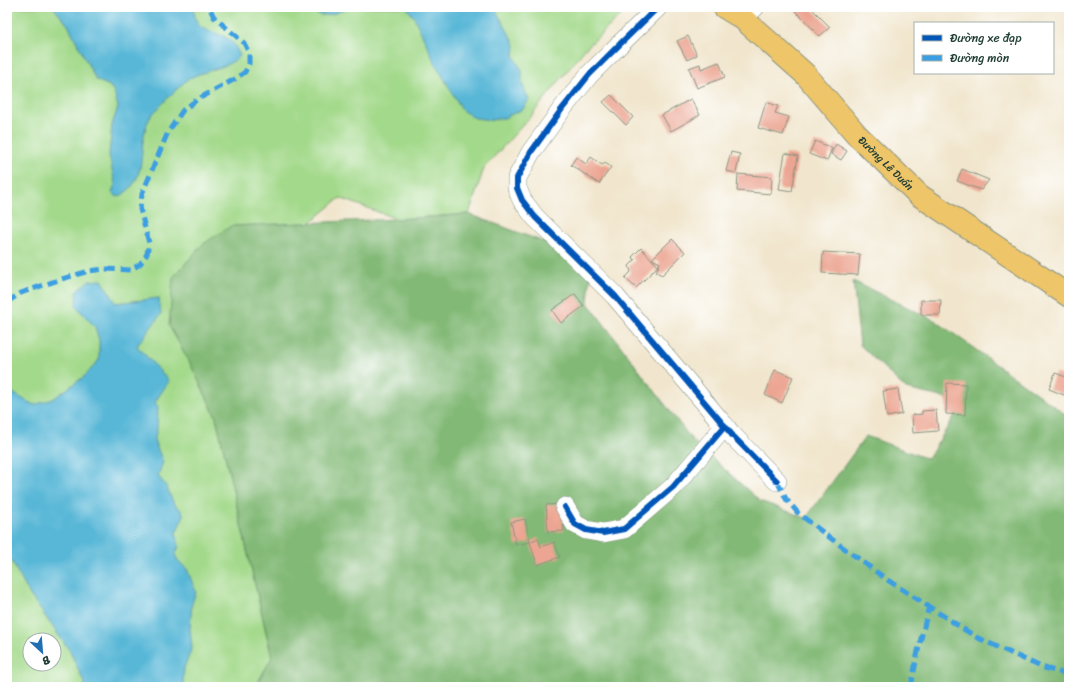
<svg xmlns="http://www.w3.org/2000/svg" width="1076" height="694" font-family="Sriracha,sans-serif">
<rect width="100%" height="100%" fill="#fff"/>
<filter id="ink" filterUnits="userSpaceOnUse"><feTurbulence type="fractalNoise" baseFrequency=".025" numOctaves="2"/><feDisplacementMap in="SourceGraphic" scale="8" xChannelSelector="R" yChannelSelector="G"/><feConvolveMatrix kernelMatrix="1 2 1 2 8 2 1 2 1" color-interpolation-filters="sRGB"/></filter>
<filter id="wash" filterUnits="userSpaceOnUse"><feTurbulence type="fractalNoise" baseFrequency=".012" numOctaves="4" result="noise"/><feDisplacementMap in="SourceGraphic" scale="16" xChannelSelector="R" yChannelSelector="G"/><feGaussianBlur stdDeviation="0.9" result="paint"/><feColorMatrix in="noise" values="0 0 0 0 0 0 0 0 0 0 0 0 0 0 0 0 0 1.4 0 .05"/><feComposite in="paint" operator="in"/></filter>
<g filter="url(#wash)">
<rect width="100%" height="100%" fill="#f1e6cd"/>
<path fill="#a3d98a" stroke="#618b5f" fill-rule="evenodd" d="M7 7H630L585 49 531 116 484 168 469 214 397 219 340 198 310 223 231 226 190 363 216 417 272 658 255 687H7ZM30 640H54V664H30Z"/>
<path fill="#82b976" stroke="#507b55" d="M469 214 592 260 588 303 692 440 760 501 806 518 866 436 928 459 963 402 906 389 860 345 853 281 936 321 1069 417V687H255L272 657 216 417 190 363 169 326 173 277 203 244 231 226 419 218Z"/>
<g fill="#59b7d7" stroke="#3c7a86">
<path d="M53 7H193C194 13 195 20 199 25 200 28 204 29 207 30 226 38 231 35 240 56 229 68 205 70 190 78 185 80 155 111 151 116 134 142 153 180 118 197L112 193 115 184 109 155 112 125 118 107 114 92 110 86 96 80 68 25Z"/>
<path d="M307 7H353C337 11 321 23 307 7Z"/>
<path d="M406 7H494L515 44 514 56 522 71V84L529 100 523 109 504 118 492 120 475 118 463 111 436 65 414 17Z"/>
<path d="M102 280 116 303 159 298 161 314 137 346 169 381 155 402 158 407 157 430 154 440 163 462 158 476 166 486 174 504 180 509 184 515 176 533 179 546 175 555 179 562 187 569 196 592 192 603 190 629 192 648 184 668 183 681 186 687H86L70 651 30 595 7 553V390L34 405 53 399 85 376 99 360V340L95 327 76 306 77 291 88 281Z"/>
</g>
<g id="blocks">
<g fill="#eca592">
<path d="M799 7H810L830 27 820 36 795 11Z"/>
<path d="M688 36 697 55 687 60 677 41Z"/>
<path d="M719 62 725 77 697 88 689 68 700 64 701 69Z"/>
<path d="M611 95 633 117 626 125 603 102Z"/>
<path d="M691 99 700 115 671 131 662 115Z"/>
<path d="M766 102 778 106 775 113 789 117 783 135 758 128Z"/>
<path d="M815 141 832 148 827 161 809 154Z"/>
<path d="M836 144 847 151 841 160 831 154Z"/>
<path d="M731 152 740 154 736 173 726 171Z"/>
<path d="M785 153 798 156 792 191 779 189Z"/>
<path d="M576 157 586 164 591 157 602 165 605 163 611 167 599 184 571 165Z"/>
<path d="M962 169 989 180 981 190 957 181Z"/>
<path d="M738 174 772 177 771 194 737 191Z"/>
<path d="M672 239 685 252 662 275 656 272 660 263 652 259Z"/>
<path d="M641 248 658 266 636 288 625 278 631 272 629 266 635 260 632 257Z"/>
<path d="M823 252 860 254 858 275 822 273Z"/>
<path d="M575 294 584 306 561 323 552 310Z"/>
<path d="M921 300H941L940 315H921Z"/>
<path d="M775 370 793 377 782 403 765 395Z"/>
<path d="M1055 373 1069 378V397L1049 389Z"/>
<path d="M947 383 966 384 965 415 946 414Z"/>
<path d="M898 389 902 414 887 417 883 391Z"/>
<path d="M936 410 938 431 913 433 912 415 922 414V411Z"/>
<path d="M561 504 564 531 548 532 546 505Z"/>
<path d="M525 519 530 542 516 545 511 522Z"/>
<path d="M538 538 541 547 554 542 560 557 537 565 530 542Z"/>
</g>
</g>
</g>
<g filter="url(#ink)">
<use href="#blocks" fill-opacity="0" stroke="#889280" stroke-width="1"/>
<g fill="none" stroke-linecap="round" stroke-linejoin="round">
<g stroke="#889280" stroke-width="20">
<g id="minor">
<path d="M658 7 621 43 589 75 562 109 531 152 517 178V188L522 200 535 217 615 296 733 436 777 481"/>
<path d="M742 18 755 7"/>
<path d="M565 507 575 524 586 530 603 533 624 529 673 487 725 426"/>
</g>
</g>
<g stroke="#889280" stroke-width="24">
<g id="major">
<path id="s1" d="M724 7 742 18 805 74 858 136 919 195 1069 296"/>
</g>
</g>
<use href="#minor" stroke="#fff" stroke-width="19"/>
<use href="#major" stroke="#eec569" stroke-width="22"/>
<g stroke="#3c9ee2" stroke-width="5" stroke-dasharray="10 5" stroke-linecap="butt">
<path d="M7 302 21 293 58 280 89 271 104 269 131 270 140 264 147 254 149 243 140 209 142 194 168 132 183 110 198 99 235 79 245 72 249 64V53L244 43 214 17 209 7"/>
<path d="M777 481 786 499 798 513 829 537 886 579 976 637 1041 667 1069 675"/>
<path d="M911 687 918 651 929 606"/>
</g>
<g stroke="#fff" stroke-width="8">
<g id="cycleway">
<path d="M658 7 621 43 589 75 562 109 531 152 517 178V188L522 200 535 217 615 296 733 436 777 481"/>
<path d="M565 507 575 524 586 530 603 533 624 529 673 487 725 426"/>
</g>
</g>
<use href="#cycleway" stroke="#0057b8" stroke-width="6"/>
</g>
</g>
<g text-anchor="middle" stroke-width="4" stroke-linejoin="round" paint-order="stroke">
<g font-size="11" fill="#1f3d34" stroke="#fff">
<text dy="4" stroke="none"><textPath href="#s1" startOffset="226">Đường Lê Duẩn</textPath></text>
</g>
</g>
<rect width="1076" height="694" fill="none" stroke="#fff" stroke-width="24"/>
<rect x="914" y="22" width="140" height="52" fill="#ffffff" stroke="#a5b1ae"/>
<rect x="922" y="35" width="20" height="6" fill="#0057b8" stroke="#a5b1ae"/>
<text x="950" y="42" font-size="12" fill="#1f3d34">Đường xe đạp</text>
<rect x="922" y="55" width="20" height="6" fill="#3c9ee2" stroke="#a5b1ae"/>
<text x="950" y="62" font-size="12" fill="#1f3d34">Đường mòn</text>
<g transform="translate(42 652) rotate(154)"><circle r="19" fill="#ffffff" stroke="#a5b1ae"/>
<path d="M0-3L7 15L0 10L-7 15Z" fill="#1f6fb2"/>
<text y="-6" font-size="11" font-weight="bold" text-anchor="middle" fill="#1f3d34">B</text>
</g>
</svg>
